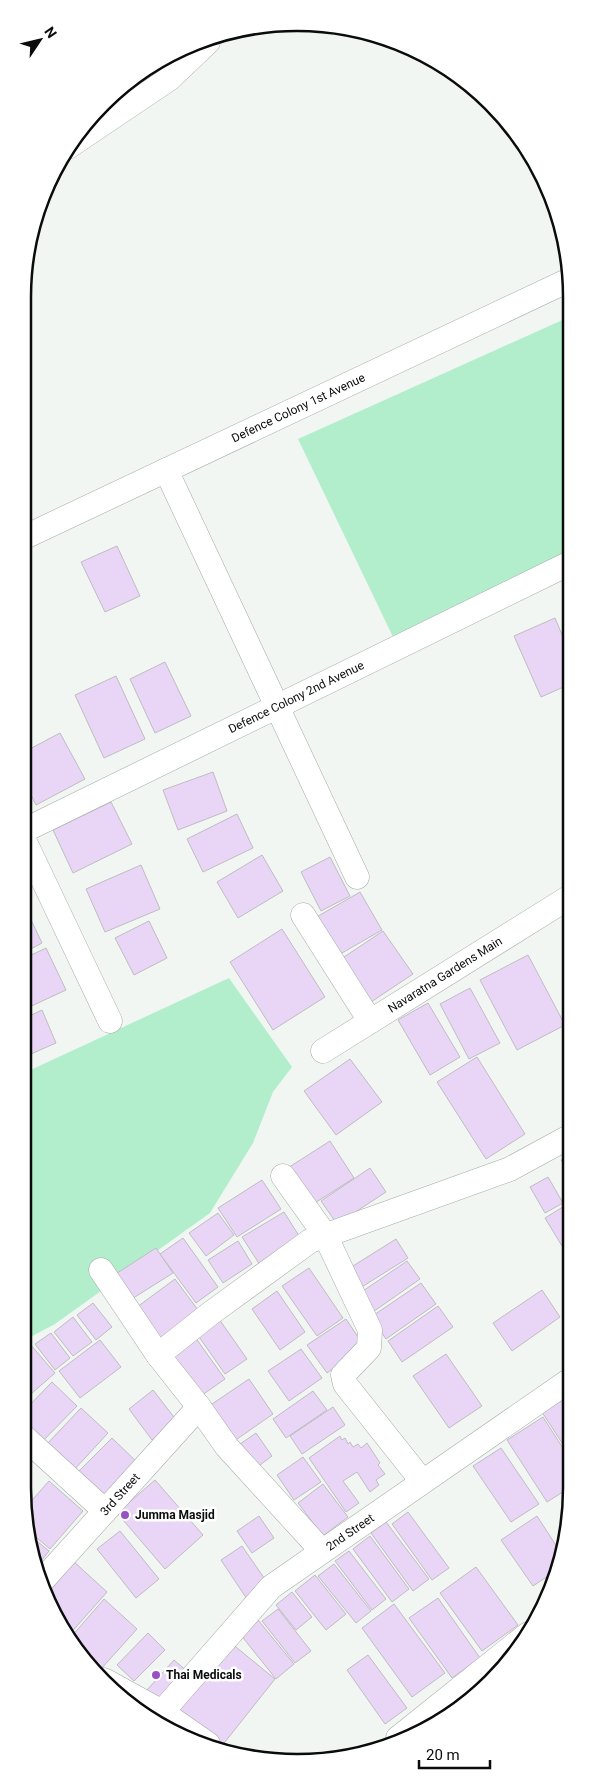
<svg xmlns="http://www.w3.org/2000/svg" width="594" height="1785" font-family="Roboto,sans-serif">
<rect width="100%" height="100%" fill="#f1f6f3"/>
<g fill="#b3eecc">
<path d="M569 317 568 555 394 639 298 439Z"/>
<path d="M229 978 292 1067 273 1092 253 1143 210 1213 55 1324 23 1341 24 1073Z"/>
</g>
<g fill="#e9d6f7" stroke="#bfbcc1">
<path d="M117 546 140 596 105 612 81 562Z"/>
<path d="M555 618 568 649V685L541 697 514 636Z"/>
<path d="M165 662 191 716 155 733 130 679Z"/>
<path d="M116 676 145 739 104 758 75 695Z"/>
<path d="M60 733 85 779 36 805 26 785V751Z"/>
<path d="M213 772 227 811 178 830 163 790Z"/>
<path d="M111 802 132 844 73 873 53 830Z"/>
<path d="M237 814 253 848 203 872 187 839Z"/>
<path d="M262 855 283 891 238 918 217 882Z"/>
<path d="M330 857 350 896 321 911 301 872Z"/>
<path d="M141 865 160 909 105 932 86 889Z"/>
<path d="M360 892 382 930 335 957 313 919Z"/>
<path d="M25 907 42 943 25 952Z"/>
<path d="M149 921 167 958 134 975 115 938Z"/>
<path d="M282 929 325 997 273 1030 230 962Z"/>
<path d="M383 931 413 974 371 1002 341 959Z"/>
<path d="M46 948 66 990 25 1009V958Z"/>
<path d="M528 955 565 1025 517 1050 480 980Z"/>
<path d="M470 988 500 1043 469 1059 440 1004Z"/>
<path d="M428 1003 460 1057 430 1075 398 1020Z"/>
<path d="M42 1010 56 1043 24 1057 25 1018Z"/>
<path d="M477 1057 525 1134 486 1159 437 1082Z"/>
<path d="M350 1059 382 1102 336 1135 304 1091Z"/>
<path d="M330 1141 354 1178 307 1208 283 1171Z"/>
<path d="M567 1157V1169L561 1160Z"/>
<path d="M370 1168 386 1192 337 1224 321 1201Z"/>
<path d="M548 1177 563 1203 545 1213 530 1187Z"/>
<path d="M262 1180 281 1209 237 1237 218 1208Z"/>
<path d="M566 1205 567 1243 562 1246 545 1218Z"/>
<path d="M284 1212 301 1239 260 1265 242 1237Z"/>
<path d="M218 1213 234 1235 206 1256 189 1233Z"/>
<path d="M183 1238 218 1287 196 1303 160 1254Z"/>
<path d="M396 1239 408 1258 357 1290 345 1271Z"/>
<path d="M238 1241 252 1264 223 1283 208 1260Z"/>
<path d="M156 1248 173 1273 127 1302 111 1277Z"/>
<path d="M407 1261 420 1279 370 1314 357 1295Z"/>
<path d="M309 1268 343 1318 317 1336 282 1286Z"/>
<path d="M175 1279 198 1310 156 1342 133 1310Z"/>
<path d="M421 1283 436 1304 386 1339 371 1317Z"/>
<path d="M542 1290 560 1317 512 1351 493 1323Z"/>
<path d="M277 1291 305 1332 280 1350 252 1309Z"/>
<path d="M93 1303 112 1327 96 1340 77 1315Z"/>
<path d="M438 1306 453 1327 402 1362 388 1341Z"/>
<path d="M73 1317 92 1342 73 1356 54 1332Z"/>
<path d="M219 1319 247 1359 225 1374 197 1334Z"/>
<path d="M346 1319 364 1346 327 1373 307 1345Z"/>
<path d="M51 1333 70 1358 55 1370 35 1344Z"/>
<path d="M195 1337 225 1379 198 1398 168 1356Z"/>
<path d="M100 1340 121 1367 80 1398 59 1371Z"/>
<path d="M30 1344 55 1373 31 1394 23 1384V1350Z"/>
<path d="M301 1349 322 1378 289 1401 268 1371Z"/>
<path d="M446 1354 482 1406 449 1428 413 1376Z"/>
<path d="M249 1379 273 1414 230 1444 206 1408Z"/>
<path d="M52 1382 77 1406 40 1444 23 1427V1412Z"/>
<path d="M153 1390 177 1421 152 1440 129 1409Z"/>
<path d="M313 1391 327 1410 286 1438 273 1419Z"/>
<path d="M567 1391 566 1445 564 1446 540 1409Z"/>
<path d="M23 1392 29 1398 23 1403Z"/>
<path d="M333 1407 345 1425 302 1454 290 1436Z"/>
<path d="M81 1408 108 1433 73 1471 46 1445Z"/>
<path d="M543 1417 566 1453V1490L547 1502 507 1440Z"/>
<path d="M256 1433 272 1456 256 1468 240 1444Z"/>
<path d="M340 1436 342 1440 345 1438 348 1444 350 1442 353 1447 358 1444 361 1448 367 1443 380 1463 378 1465 385 1474 376 1480 379 1485 370 1492 357 1472 343 1481 359 1503 346 1512 309 1458Z"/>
<path d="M112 1438 141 1466 103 1504 75 1475Z"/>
<path d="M501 1448 539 1504 511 1522 473 1466Z"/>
<path d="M303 1457 321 1482 294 1500 277 1475Z"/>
<path d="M155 1480 203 1535 165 1569 117 1513Z"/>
<path d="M49 1481 83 1511 50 1549 31 1533 26 1507Z"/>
<path d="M323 1484 348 1517 323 1536 298 1503Z"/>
<path d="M23 1491 31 1498 26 1505Z"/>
<path d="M408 1512 449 1568 432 1580 392 1524Z"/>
<path d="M259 1516 274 1538 252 1553 237 1531Z"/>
<path d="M537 1516 561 1553 550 1580 548 1576 533 1586 501 1540Z"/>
<path d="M386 1522 429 1579 413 1591 371 1533Z"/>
<path d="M120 1531 159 1579 136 1598 97 1549Z"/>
<path d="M370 1536 409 1589 392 1602 353 1549Z"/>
<path d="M32 1537 49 1551 38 1565Z"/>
<path d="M242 1546 269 1585 247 1599 221 1560Z"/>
<path d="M349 1551 386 1599 372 1610 335 1561Z"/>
<path d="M72 1560 107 1592 69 1635 43 1592Z"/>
<path d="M334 1564 371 1611 356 1623 318 1576Z"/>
<path d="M476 1567 518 1625 482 1651 440 1593Z"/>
<path d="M315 1575 346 1614 326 1630 295 1591Z"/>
<path d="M292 1592 312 1617 296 1630 276 1605Z"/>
<path d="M438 1598 480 1658 452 1678 409 1618Z"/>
<path d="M104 1599 137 1629 101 1669 76 1646 71 1637Z"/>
<path d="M394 1604 445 1673 412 1697 362 1628Z"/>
<path d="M278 1609 311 1651 295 1663 262 1621Z"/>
<path d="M258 1620 294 1664 276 1679 240 1634Z"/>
<path d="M148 1633 165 1650 134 1681 117 1665Z"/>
<path d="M231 1643 275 1679 221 1747 177 1711Z"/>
<path d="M368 1655 407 1708 385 1724 347 1670Z"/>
<path d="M174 1660 188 1672 161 1702 147 1690Z"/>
</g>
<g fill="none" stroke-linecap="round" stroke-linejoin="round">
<g stroke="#a5aba7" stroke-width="25">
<g id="minor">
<path d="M68 147 169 79 208 42"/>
<path d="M166 470 357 877"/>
<path id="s1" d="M27 536 569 280"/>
<path id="s2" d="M25 830 568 564"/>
<path d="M25 842 110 1021"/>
<path d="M303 915 370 1021"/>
<path id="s3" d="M323 1051 568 898"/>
<path d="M283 1176 325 1235 370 1330 369 1348 343 1375 345 1384 422 1481"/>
<path d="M101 1270 158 1355 199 1407 227 1447 322 1551"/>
<path d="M158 1355 211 1313 310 1241 510 1169 567 1138"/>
<path d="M23 1436 105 1511"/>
<path id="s4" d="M41 1582 199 1407"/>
<path d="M104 1680 162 1712 208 1744"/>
<path id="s5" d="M162 1712 271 1587 567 1382"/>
<path d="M398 1738 528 1634"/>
</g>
</g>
<use href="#minor" stroke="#fff" stroke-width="24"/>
</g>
<g fill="#9950c3" stroke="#fff" stroke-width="2">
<circle cx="125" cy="1515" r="5"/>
<circle cx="156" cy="1675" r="5"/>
</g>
<g text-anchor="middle" stroke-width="5" stroke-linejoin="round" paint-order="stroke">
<g font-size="12" fill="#0a0c0b" stroke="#fff">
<text dy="4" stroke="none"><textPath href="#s1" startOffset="300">Defence Colony 1st Avenue</textPath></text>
<text dy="4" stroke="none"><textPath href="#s2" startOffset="302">Defence Colony 2nd Avenue</textPath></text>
<text dy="4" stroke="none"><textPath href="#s3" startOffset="144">Navaratna Gardens Main</textPath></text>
<text dy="4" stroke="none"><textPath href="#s4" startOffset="118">3rd Street</textPath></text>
<text dy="4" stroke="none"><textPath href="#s5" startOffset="262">2nd Street</textPath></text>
</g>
<g font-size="12" font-weight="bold" fill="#0a0c0b" stroke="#fff" text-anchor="start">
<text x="135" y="1519">Jumma Masjid</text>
<text x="166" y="1679">Thai Medicals</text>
</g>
</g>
<path d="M0 0H594V1785H0ZM297 31H297A266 266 0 0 1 563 297V1488A266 266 0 0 1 297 1754H297A266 266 0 0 1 31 1488V297A266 266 0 0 1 297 31Z" fill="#fff" fill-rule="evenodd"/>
<path fill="none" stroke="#0a0c0b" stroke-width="2.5" d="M297 31H297A266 266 0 0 1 563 297V1488A266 266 0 0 1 297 1754H297A266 266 0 0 1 31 1488V297A266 266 0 0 1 297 31Z"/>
<g transform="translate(40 40) rotate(55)" stroke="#ffffff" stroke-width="4" paint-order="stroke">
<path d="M0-4L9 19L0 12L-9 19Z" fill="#0a0c0b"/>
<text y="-8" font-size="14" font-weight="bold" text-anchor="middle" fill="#0a0c0b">N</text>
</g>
<path d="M419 1760v8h71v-8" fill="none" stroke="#0a0c0b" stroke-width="2.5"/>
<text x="426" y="1760" font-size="15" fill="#0a0c0b" stroke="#ffffff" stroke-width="4" paint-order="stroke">20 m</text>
</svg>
